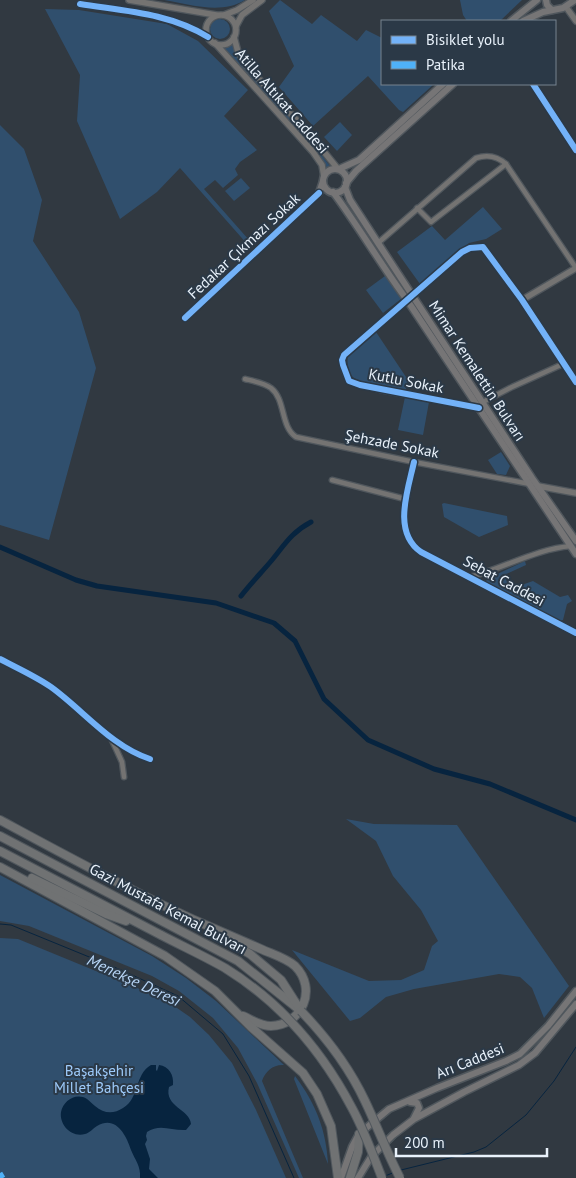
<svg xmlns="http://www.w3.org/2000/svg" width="576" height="1178" font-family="'PT Sans',sans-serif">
<rect width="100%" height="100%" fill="#313941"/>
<g fill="#304f6d">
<path d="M164 0H245C221 15 189 4 164 0Z"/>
<path d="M280 0 312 24 321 15 357 41 366 30 382 38V84H434L403 112 399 110 368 76 313 126 279 87 294 66 269 11Z"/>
<path d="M460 0H522L500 21H467L463 15Z"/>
<path d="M45 9 79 10 167 24 198 41 248 90 224 116 257 150 240 162 235 169 238 175 223 188 215 180 204 189 249 240 252 238 254 240 248 245 180 168 157 192 120 219 77 121 80 75Z"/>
<circle cx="220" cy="29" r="10"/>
<path d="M232 44 240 64 312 142 330 166 325 169 222 48Z"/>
<path d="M340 122 352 135 337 151 324 137Z"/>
<path d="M0 125 24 149 42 200 33 241 79 312 96 368 49 540 0 525Z"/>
<path d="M241 178 250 188 234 201 225 191Z"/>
<path d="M483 207 502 229 486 239 469 243 420 284 397 252 432 226 445 240Z"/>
<path d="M385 276 401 299 383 313 366 290Z"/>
<path d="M376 332 408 380 406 390C394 387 365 384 356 379 347 375 347 362 348 354Z"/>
<path d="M405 397 429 402 423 435 398 430Z"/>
<path d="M501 452 510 466 506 475 497 474 488 460Z"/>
<path d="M444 503 507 516 508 525 479 537 444 517 442 504Z"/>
<path d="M525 561 526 565 504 575 510 589 533 581 560 597 568 595 572 601 567 604 563 620 560 621 486 582 487 579Z"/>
<path d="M346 819 374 824 457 825 569 986 544 1018 532 988 520 977 499 974 414 989 386 997 360 1018 350 1021 292 950 369 981 401 980 424 970 432 946 438 941 421 910 393 876 376 841Z"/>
<path d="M0 875 152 956 186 978 216 1001 284 1065C274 1064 265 1071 262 1081L303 1178H299L257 1083 238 1048 213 1018 179 991 152 976 29 926 0 921Z"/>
<path d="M0 938 18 939 164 999 190 1017 209 1035 232 1063 256 1110 286 1178H0Z"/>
<path d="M295 1076C316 1104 326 1130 328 1164L294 1079Z"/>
</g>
<path fill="#07243f" d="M151 1065H156V1070L157 1071 159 1065C169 1066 174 1075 173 1085L169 1087C164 1107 190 1109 191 1124L186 1130C172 1131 160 1123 147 1132L146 1136 147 1140 145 1144 150 1159 149 1169 158 1178H140C141 1166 135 1160 131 1150 126 1135 116 1115 97 1126 93 1128 90 1133 85 1134 72 1138 59 1125 61 1112 63 1101 76 1092 87 1099 90 1101 92 1104 95 1106 104 1114 114 1114 123 1108 140 1098 134 1075 151 1065Z"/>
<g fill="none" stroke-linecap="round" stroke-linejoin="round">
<g stroke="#07243f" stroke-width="1">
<path d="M0 924 11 925 121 970 178 996 223 1034 249 1076 294 1178"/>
<path d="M401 1170 474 1152 486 1147 526 1115 554 1081 576 1047"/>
<path d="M385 1176 395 1172"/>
</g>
<g stroke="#07243f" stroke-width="5">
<path d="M0 547 76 580 97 586 216 603 274 623 295 641 324 699 368 740 434 769 490 784 576 820"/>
<path d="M241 596C251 583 262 572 272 560 285 544 292 532 311 522"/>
</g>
<g stroke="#50575d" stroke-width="7">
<g id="minor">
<path d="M533 84 576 150"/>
<path d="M417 208 431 222 506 164"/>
<path d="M378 243 476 158C488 154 497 156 506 164L576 268"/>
<path d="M407 300 344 355C340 364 345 373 349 381L380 390 479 408"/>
<path d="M185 318 319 193"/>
<path d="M245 379C253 381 264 383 271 388 286 400 280 426 296 437L414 462 530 484"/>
<path d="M483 402 512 387 563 364"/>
<path d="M332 480 405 499"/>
<path d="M470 577C504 568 536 549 571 546"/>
<path d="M0 659C17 668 35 676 51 687 83 710 112 747 150 759"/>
<path d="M111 738 122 762 124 777"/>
</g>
</g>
<g stroke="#50575d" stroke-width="8">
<g id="tertiary">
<path d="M129 0 216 15"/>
<path d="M80 4C124 11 169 13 208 37"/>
<path d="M566 7 576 21"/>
<circle cx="221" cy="30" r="15"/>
<path d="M224 15 237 10 253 0"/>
<path d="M236 26 242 15 262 0"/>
<path d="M234 37 238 52 246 65 312 137 338 169"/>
<path d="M215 43 313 152 322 165 324 177"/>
<path d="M410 297 462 252 470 248 483 247 522 300 576 382"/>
<path d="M522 300 576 268"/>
<path d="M414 462C408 490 392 532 421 552L576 633"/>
<path d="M538 486 576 493"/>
</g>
</g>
<g stroke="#50575d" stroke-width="9">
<g id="secondary">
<path d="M546 0 547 5 552 10"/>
<path d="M511 21 537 0"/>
<path d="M523 21 543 12 563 8 575 0"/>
<path d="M339 169 359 160 443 84"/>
<circle cx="335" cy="181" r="12"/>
<path d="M346 183 356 171 453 84"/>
<path d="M345 187 350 200 378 243 532 478 576 541"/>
<path d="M333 192C359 227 381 265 407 300L576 554"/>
<path d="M319 193 323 181"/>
<path d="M410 1102 417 1103 419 1108 414 1118"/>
<path d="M341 1178 352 1147 359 1134 389 1109 437 1088 506 1061 520 1054 548 1026 576 991"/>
<path d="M358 1178 371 1157 393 1135 414 1119 464 1092 519 1065 535 1053 576 1004"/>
</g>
</g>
<g stroke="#50575d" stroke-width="10">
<g id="trunk">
<path d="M0 820C63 854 127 889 192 919 215 929 238 939 261 949 272 954 286 958 295 966 318 989 302 1025 271 1026 260 1026 252 1020 243 1016"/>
<path d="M0 836 238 961 301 1011"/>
<path d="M0 851 161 935"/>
<path d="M0 867 165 956 215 991 251 1027 303 1073 317 1094 331 1126 338 1178"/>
<path d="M32 878 106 914 126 921"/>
<path d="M215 933 250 954 281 980 297 1005"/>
<path d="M350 1178 358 1152 359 1134"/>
</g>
</g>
<use href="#minor" stroke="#747372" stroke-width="4.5"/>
<use href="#tertiary" stroke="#747372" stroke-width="5.5"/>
<use href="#secondary" stroke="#767576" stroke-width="6"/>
<use href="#trunk" stroke="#707273" stroke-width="8"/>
<g stroke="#50575d" stroke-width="10" stroke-linecap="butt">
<g id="trunk-bridge">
<path d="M161 935C182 946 204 956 225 968 280 1002 322 1051 352 1108 364 1130 373 1155 382 1178"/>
<path d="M301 1011C326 1037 349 1067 365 1101 377 1126 387 1153 400 1178"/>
</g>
</g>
<use href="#trunk-bridge" stroke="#707273" stroke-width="8"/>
<path stroke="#4fb1f8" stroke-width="5" stroke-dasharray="10 5" stroke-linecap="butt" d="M0 1173 3 1178"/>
<g stroke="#2b3947" stroke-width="9">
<g id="cycleway">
<path d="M80 4C124 11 169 13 208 37"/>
<path d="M533 84 576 150"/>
<path d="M185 318 319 193"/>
<path d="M479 408 360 385 349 381 343 365 342 360 344 355 462 252 470 248 483 247 522 300 576 382"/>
<path d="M414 462C408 490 392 532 421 552L576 633"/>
<path d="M0 659C17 668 35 676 51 687 83 710 112 747 150 759"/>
</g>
</g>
<use href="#cycleway" stroke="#73b2f8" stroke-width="6"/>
</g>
<g text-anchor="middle" stroke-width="4" stroke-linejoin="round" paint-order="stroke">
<g font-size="15" fill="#e9f2fb" stroke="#2b3947">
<text transform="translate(282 101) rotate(49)" y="5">Atilla Altıkat Caddesi</text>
<text transform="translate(244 246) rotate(-43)" y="5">Fedakar Çıkmazı Sokak</text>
<text transform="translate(477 371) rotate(57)" y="5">Mimar Kemalettin Bulvarı</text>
<text transform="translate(406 381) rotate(11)" y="5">Kutlu Sokak</text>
<text transform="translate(392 444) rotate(11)" y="5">Şehzade Sokak</text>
<text transform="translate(504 581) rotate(28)" y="5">Sebat Caddesi</text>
<text transform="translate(168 909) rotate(28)" y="5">Gazi Mustafa Kemal Bulvarı</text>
<text transform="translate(470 1061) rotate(-22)" y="5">Arı Caddesi</text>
</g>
<g font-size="15" fill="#9dcafa" stroke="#2b3947">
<text x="99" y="1076">Başakşehir<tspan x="99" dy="17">Millet Bahçesi</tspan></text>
</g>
<g font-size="16" font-style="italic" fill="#b7d5f6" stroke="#2b3947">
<text transform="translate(134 980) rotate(25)" y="6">Menekşe Deresi</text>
</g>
</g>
<rect x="381" y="20" width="175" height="65" fill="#2b3947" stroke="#77838f"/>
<rect x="391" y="36" width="25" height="8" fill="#73b2f8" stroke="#77838f"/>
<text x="426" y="45" font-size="15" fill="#e9f2fb">Bisiklet yolu</text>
<rect x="391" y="61" width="25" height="8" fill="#4fb1f8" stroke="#77838f"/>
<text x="426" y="70" font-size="15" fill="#e9f2fb">Patika</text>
<path d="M396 1148v8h151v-8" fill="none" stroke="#e9f2fb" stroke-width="2.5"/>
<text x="404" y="1148" font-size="15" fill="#e9f2fb" stroke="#2b3947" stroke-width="4" paint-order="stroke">200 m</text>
</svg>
